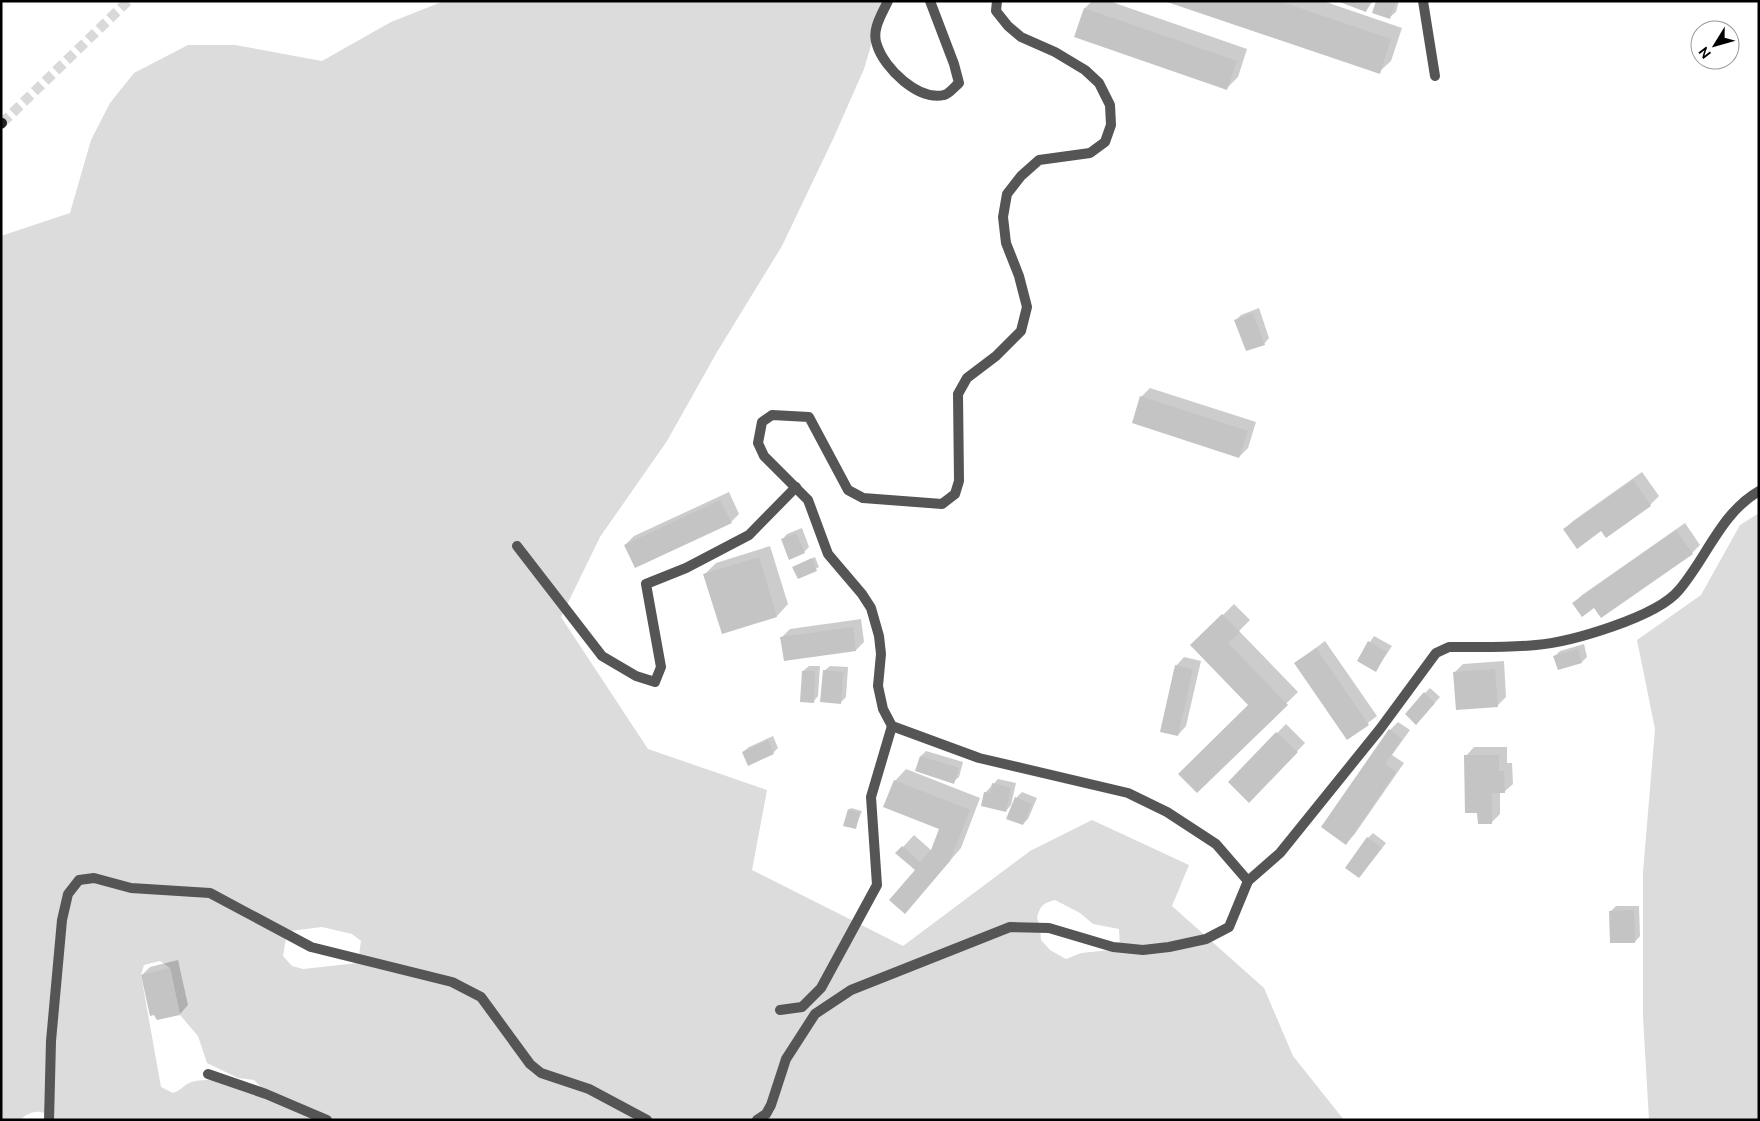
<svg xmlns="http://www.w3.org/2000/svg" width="1760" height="1121" font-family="Ubuntu,sans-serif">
<rect width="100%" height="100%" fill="#fff"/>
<g fill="#dcdcdc" fill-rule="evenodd">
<path d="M444 1H884L864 69 834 137 782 246 717 352 667 441 600 537 561 617 648 749 767 790 752 870 903 946 1030 851 1092 820 1189 865 1172 906 1264 988 1293 1056 1344 1120H53C44 1108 30 1110 20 1120H1V236L70 213 91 140 110 103 134 73 188 45H235L322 61 391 22ZM1055 900 1080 913 1093 924 1119 929 1120 949 1081 953 1066 959 1050 950 1041 940 1040 926 1037 918C1040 906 1043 903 1055 900ZM322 927 352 934 361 941 358 963 303 969 292 966 283 956 286 938 291 931ZM160 961 170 968 180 1015 198 1036 207 1063 238 1078 254 1080 261 1087C243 1085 205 1075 189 1083 183 1086 180 1091 173 1093L161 1087 141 975 144 965Z"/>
<path d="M1759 513V1120H1649L1643 1017V872L1655 729 1637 640 1701 595 1740 525Z"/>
</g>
<g fill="#0003">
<path d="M1092 1H1109L1247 49 1238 77 1226 89 1076 36 1085 8Z"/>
<path d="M1170 1H1323L1402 28 1391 61 1379 72Z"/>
<path d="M1340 1H1373L1366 11Z"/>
<path d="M1377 1H1399L1396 12 1390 17Z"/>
<path d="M1259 308 1269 338 1264 344 1236 320 1241 315Z"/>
<path d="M1150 388 1256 422 1248 448 1239 457 1141 397Z"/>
<path d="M1642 472 1659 496 1650 505 1606 536 1601 530 1565 529 1573 521Z"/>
<path d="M729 492 739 514 731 522 625 545 634 536Z"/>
<path d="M1685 523 1700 545 1692 553 1595 607 1574 603 1582 595Z"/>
<path d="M802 528 809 547 804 552 782 540 787 534Z"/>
<path d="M770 546 788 604 777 616 705 574 716 563Z"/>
<path d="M815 557 819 567 799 577 794 567Z"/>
<path d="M1234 604 1250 620 1239 631 1298 692 1197 791 1250 705 1192 646Z"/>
<path d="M861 619 864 642 856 650 782 637 790 629Z"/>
<path d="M1374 636 1392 646 1376 670 1358 660Z"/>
<path d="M1325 641 1377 716 1348 738 1296 663Z"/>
<path d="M1584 644 1587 657 1582 662 1555 656 1560 651Z"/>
<path d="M1184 657 1201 661 1186 726 1178 735 1176 666Z"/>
<path d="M1504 661 1506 697 1498 705 1454 673 1463 664Z"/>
<path d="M809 666H820L818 696 813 702 803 671Z"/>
<path d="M830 666 848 667 846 697 840 703 824 671Z"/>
<path d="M1430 688 1440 697 1421 718 1425 693Z"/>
<path d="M1398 722 1410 730 1392 755 1404 763 1354 835 1346 843 1390 730Z"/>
<path d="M1286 724 1305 743 1249 801 1229 782Z"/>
<path d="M773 736 778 748 773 753 743 752 749 747Z"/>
<path d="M1474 747H1507V763H1512L1513 784 1504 792H1500V814L1492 822 1479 812 1466 756Z"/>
<path d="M926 751 963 762 959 777 953 782 917 771 921 756Z"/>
<path d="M906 769 980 798 961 848 905 912 916 870 903 847 914 835 932 851 940 828 895 781Z"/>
<path d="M998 779 1016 783 1011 805 1006 811 985 793Z"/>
<path d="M1022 792 1037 798 1028 819 1023 824 1008 818 1017 797Z"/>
<path d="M851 808 862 811 855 828 849 810Z"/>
<path d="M1373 833 1386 843 1359 877 1368 838Z"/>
<path d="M1616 906H1639L1640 936 1635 942 1610 912Z"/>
<path d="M178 960 188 1005 180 1014 142 975 150 967Z"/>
</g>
<g fill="#c4c4c4">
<path d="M1279 1 1391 39 1380 74 1167 2Z"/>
<path d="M1337 1H1370L1366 12Z"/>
<path d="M1376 1 1396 2 1390 19 1372 13Z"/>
<path d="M1084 8 1237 61 1227 90 1074 37Z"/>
<path d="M1253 313 1265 345 1246 351 1234 320Z"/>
<path d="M1140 396 1248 431 1239 458 1132 423Z"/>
<path d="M1633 480 1651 506 1606 538 1601 531 1577 549 1563 529Z"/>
<path d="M720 500 732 523 635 568 624 545Z"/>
<path d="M1676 530 1693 554 1601 618 1594 608 1582 617 1572 603Z"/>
<path d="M796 533 805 553 789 560 781 539Z"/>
<path d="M759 557 777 617 722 634 703 574Z"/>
<path d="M812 558 817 571 798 579 792 567Z"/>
<path d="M1222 614 1240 632 1228 643 1288 705 1197 793 1178 774 1248 705 1190 645Z"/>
<path d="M853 627 856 651 784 661 780 637Z"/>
<path d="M1368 641 1387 652 1376 672 1357 661Z"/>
<path d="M1316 648 1369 725 1347 740 1294 663Z"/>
<path d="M1578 649 1582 663 1558 670 1553 656Z"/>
<path d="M1175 665 1193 669 1178 736 1160 732Z"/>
<path d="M1495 669 1498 707 1456 710 1453 672Z"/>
<path d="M823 670 843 672 841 704 820 702Z"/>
<path d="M802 671H815L814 703 800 702Z"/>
<path d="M1424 692 1435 703 1416 725 1405 714Z"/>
<path d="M1389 729 1402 739 1385 764 1396 772 1346 845 1321 827Z"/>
<path d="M1276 732 1298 752 1249 803 1228 782Z"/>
<path d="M768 740 774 754 748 766 742 752Z"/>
<path d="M1464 755H1499V771H1504L1505 793H1492V824H1478L1477 813H1465Z"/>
<path d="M920 756 959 768 954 784 915 771Z"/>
<path d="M894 780 970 810 950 861 905 914 889 900 915 870 895 853 902 846 920 862 931 850 939 829 883 807Z"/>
<path d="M992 783 1011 788 1006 812 981 806 984 792 990 793Z"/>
<path d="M1015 797 1032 804 1023 825 1006 819Z"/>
<path d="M848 809 860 813 856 829 843 826Z"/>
<path d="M1367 837 1382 848 1359 878 1345 868Z"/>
<path d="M1634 910 1635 943H1610L1609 911Z"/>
<path d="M170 968 180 1015 157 1020 154 1015 150 1016 141 975Z"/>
</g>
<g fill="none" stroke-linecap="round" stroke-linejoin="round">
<path stroke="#d9d9d9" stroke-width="10" stroke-dasharray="10 5" stroke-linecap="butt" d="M2 123 128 1"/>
<g stroke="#555" stroke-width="10">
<path d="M888 1C882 14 871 30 877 45 884 68 918 101 944 95 949 94 954 87 959 83L954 64 930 1"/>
<path d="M997 1 996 11 1008 26 1021 37 1055 52 1085 70 1099 83 1110 105 1111 125 1105 142 1090 153 1039 160 1021 176 1007 194 1003 217 1006 243 1019 276 1027 307 1021 331 996 356 967 378 958 394 959 481 955 494 942 504 863 498 848 490 809 417 772 415 762 422 758 443 764 456 808 500 828 554 862 594 871 608 879 636 881 654 878 686 883 709 892 726 979 758 1128 793 1167 812 1216 844 1248 881"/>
<path d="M1423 1 1435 76"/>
<path d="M517 546 602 656 636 676 655 682 661 667 646 584 686 568 749 535 796 487"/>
<path d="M780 1010 802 1007 821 988 877 885 871 797 892 726"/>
<path d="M208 1074 266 1094 327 1120"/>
<path d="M49 1120 51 1041 62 920 68 894 79 880 94 878 131 888 210 893 311 947 452 982 481 997 530 1064 541 1073 589 1089 647 1120"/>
<path d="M757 1120 766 1114 771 1105 786 1059 815 1014 851 990 1010 927 1049 928 1113 947 1143 950 1169 947 1206 939 1229 927 1248 881 1280 853 1380 729 1436 653 1449 647C1478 647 1507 648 1536 645 1571 642 1657 617 1679 590 1707 557 1721 513 1759 491"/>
</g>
<path stroke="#222" stroke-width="10" d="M1 124 2 123"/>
</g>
<rect width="1760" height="1121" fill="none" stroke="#000000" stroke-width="5"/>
<g transform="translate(1715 45) rotate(233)"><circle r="24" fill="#ffffff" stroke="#999999"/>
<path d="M0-4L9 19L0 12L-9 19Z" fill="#000000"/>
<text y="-8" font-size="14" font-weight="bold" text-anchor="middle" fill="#000000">N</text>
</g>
</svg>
